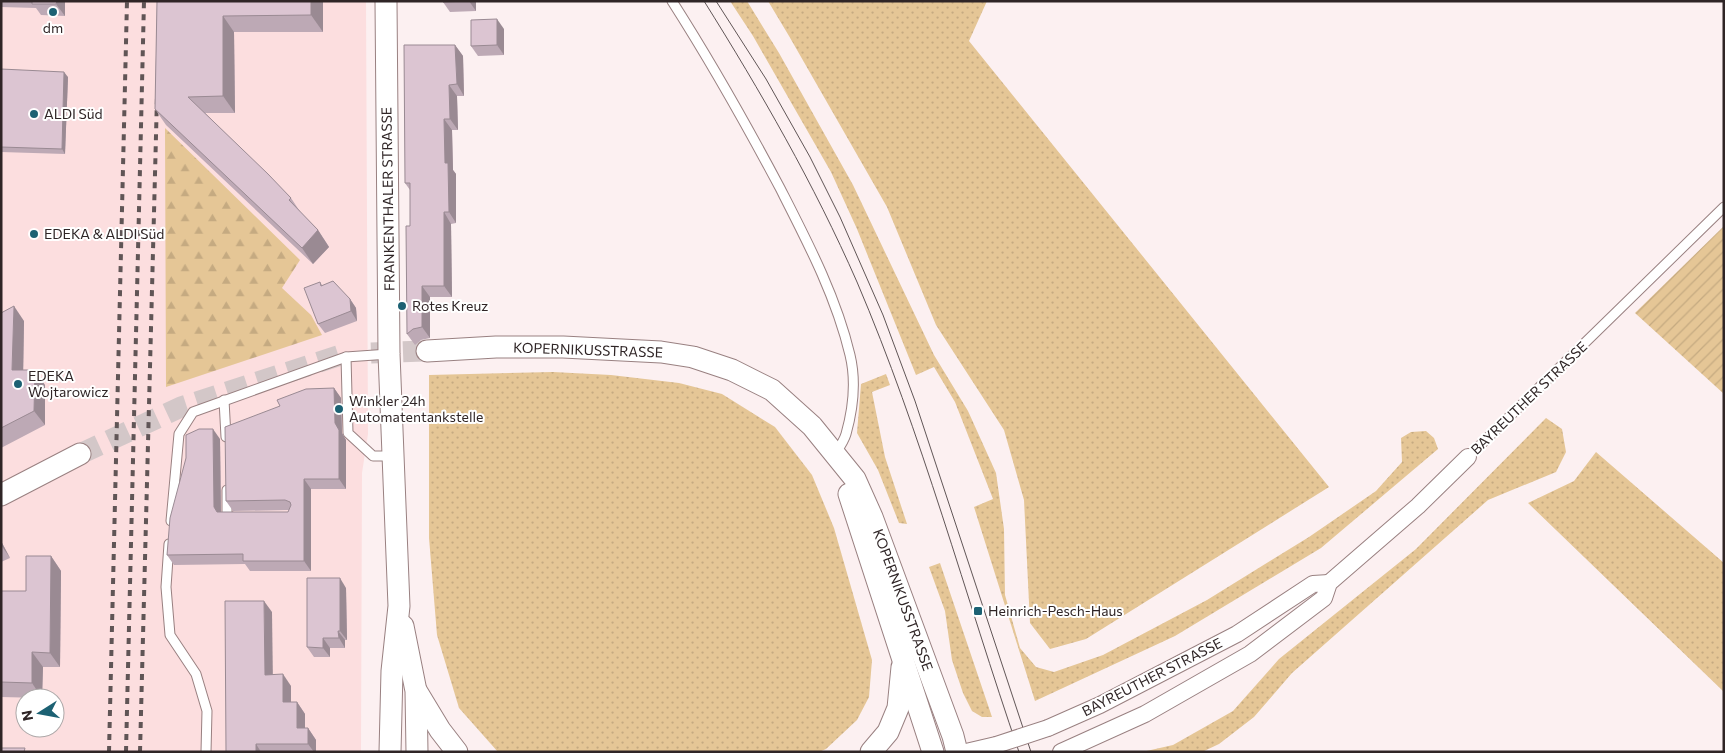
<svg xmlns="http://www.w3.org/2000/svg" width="1725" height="753" font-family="Commissioner,sans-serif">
<defs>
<pattern id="grass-dots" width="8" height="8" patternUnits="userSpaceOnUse" patternTransform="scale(1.25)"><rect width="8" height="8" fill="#e5c696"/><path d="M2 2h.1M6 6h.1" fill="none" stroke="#c5aa81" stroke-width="1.8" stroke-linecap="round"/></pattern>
<pattern id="forest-firs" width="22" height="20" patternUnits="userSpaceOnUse" patternTransform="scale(1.25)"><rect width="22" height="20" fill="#e5c696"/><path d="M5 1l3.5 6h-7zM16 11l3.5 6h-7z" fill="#c5aa81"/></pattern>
<pattern id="garden-furrows" width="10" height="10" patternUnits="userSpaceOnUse" patternTransform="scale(1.25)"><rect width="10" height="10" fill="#e5c696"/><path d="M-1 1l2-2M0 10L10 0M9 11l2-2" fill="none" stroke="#c5aa81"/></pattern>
</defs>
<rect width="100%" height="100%" fill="#fcf0f1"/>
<path fill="#fcdedf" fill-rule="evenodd" d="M1 1H366L368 434 362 473 361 752H1ZM25 698H55V728H25Z"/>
<g fill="url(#grass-dots)">
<path d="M730 1H747L779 53 853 185 934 355 968 411 996 473 1004 529 1005 595 1020 648 1036 667 1054 672 1103 655 1207 600 1309 537 1376 491 1402 462 1401 438 1411 432 1426 431 1434 438 1438 449 1321 548 1175 636 1035 701 974 507 993 499 955 402 934 367 916 375 857 229 831 172 753 36Z"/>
<path d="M768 1H987L969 41 1329 487 1086 639 1050 649 1030 623 1024 500 1004 430 936 325 887 207 789 36Z"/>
<path d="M553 372 611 375 679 383 722 394 775 427 812 475 834 528 872 660 869 697 857 720 826 749 819 752H498L459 708 437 635 429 538V375Z"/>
<path d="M886 374 890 385 872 392 885 457 907 524 899 523 878 470 857 433 861 384Z"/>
<path d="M1546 418 1562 429 1566 452 1556 472 1488 500 1292 673 1254 717 1219 744 1202 752H1142L1173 745 1233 711 1279 659 1416 549Z"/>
<path d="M1596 452 1724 563V692L1528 503 1574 481Z"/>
<path d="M940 563 992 717H982L972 711 963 693 952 660 945 611 929 567Z"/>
</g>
<path fill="url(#forest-firs)" d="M165 128 300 260 282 288 311 315 322 335 166 387Z"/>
<path fill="url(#garden-furrows)" d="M1724 226V394L1635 313Z"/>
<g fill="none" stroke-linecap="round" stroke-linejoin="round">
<g stroke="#d3c7c8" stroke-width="21" stroke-dasharray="21 11" stroke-linecap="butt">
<path d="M371 353 427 351"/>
<path d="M80 454 181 407 341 355"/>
</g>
<g stroke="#998081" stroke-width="11">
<g id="service">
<path d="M672 1C711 62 746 124 780 188 807 241 836 296 850 355 856 380 853 409 846 434 844 441 839 448 835 454"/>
<path d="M346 357 348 433 373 456H393"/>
<path d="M224 400 226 437"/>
<path d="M1468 457 1724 207"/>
<path d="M227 490V517H232"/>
<path d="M171 521 179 434 193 412 346 357 389 354"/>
<path d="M169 544 166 587 170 635 196 674 207 711 206 752"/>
</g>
</g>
<g stroke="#998081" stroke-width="18">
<g id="minor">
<path d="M1048 728 1100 705 1237 634 1313 584 1329 583"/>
<path d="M966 752 996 745"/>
<path d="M1061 752 1145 714 1250 654 1324 598 1329 583 1418 506 1468 457"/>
</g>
</g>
<g stroke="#998081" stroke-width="23">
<g id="tertiary">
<path d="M386 1 389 354 399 606 392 671 390 752"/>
<path d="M427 351 496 347H563L661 352 693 357 732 370 772 390 812 426 855 479 872 517 953 736 957 752"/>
<path d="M849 494 933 752"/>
<path d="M1 495 80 454"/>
<path d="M403 626 416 691 417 752"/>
<path d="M417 692 440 730 457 752"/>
<path d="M871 752 888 732 898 708 902 667"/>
</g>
</g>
<use href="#service" stroke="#fff" stroke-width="9"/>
<use href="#minor" stroke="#fff" stroke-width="16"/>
<use href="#tertiary" stroke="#fff" stroke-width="21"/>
<g stroke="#605556" stroke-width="1">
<path d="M704 1C761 92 814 184 857 282 922 434 965 595 1019 752"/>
<path d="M716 1 766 79 810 157 840 217 883 315 915 401 1031 752"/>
</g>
<g stroke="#605556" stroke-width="4" stroke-dasharray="6 6" stroke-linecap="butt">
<path d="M109 752 127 1"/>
<path d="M126 752 144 1"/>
<path d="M140 752 157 97"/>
</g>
<g stroke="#998081" stroke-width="18" stroke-linecap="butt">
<path id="minor-bridge" d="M996 745 1048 728"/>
</g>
<use href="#minor-bridge" stroke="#fff" stroke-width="16"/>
</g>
<g fill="#bda9b5">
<path d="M1 1H65V16L41 15 36 8 1 7Z"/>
<path d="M157 1H323V32H234L235 113H205L291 198 301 213 318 230 329 247 313 264 166 125 155 109Z"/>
<path d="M476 1V11L450 12 443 2Z"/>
<path d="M504 29V55L478 56 471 46Z"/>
<path d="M455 45 463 56 464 96H457L458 130H452L453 170 456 174V223L451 224 452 297H430V338L421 340 415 345 407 334 410 226V190L405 183Z"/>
<path d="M1 69 68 77 65 154 1 152Z"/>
<path d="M320 282 322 285 350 299 356 308 357 321 325 333 318 324Z"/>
<path d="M1 313 24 321 23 370 45 385V425L1 448Z"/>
<path d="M334 388 341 398 342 433 346 440V489H311V571H250L245 564 174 565 167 555 186 458 220 439 221 512H288L289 510 233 511 226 501Z"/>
<path d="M1 541 10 558 1 562Z"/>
<path d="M51 556 61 571 60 667H43L42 698 1 697V591H26Z"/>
<path d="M346 588 347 640H345V648H330V657H314L307 647Z"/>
<path d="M272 612V674L291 686V702H297L305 714V728H308L316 740V752H226Z"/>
</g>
<g fill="#9a8a93">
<path d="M57 1H65V16L56 4Z"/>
<path d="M311 1H323V32L311 15Z"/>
<path d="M469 1H476V11Z"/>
<path d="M223 16 234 32 235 113 223 96Z"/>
<path d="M497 19 504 29V55L497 45Z"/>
<path d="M455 45 463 56 464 96 457 84Z"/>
<path d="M64 72 68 77 65 154 62 149Z"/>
<path d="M449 85 457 96 458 130 450 119Z"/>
<path d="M444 119 452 130 453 170 456 174V223L449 212 445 163Z"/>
<path d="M444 212 451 224 452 297 444 286Z"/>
<path d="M318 230 329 247 313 264 302 248Z"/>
<path d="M422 286 430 297V338L422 327Z"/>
<path d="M350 299 356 308 357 321 351 311Z"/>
<path d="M14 306 24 321 23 384 12 370Z"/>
<path d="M35 370 45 385V425L34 411Z"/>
<path d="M334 388 341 398 342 433 346 440V489L339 479 335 423Z"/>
<path d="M213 429 220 439 221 517 217 512 214 507Z"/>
<path d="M304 479 311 489V571L304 561Z"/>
<path d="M1 541 10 558 1 545Z"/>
<path d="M51 556 61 571 60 667 50 653Z"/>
<path d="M340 578 346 588 347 640 340 631Z"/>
<path d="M264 601 272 612 273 686 265 675Z"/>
<path d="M338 631 345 640V648L339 638Z"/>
<path d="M323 638 330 648V657L323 648Z"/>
<path d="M32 652 43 667 42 698 32 683Z"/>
<path d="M283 674 291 686V714L283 702Z"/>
<path d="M297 702 305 714V739L297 728Z"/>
<path d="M308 728 316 740V752H314L308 744Z"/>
<path d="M256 744 261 752H256Z"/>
</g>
<g fill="#dcc5d2" stroke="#9a8a93">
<path d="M32 1H57L56 4H32Z"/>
<path d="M157 1H311V15L223 16V96L188 97 268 174 291 198 289 200 318 230 302 248 155 109Z"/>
<path d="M443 1H469L443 2Z"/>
<path d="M497 19V45L471 46V20Z"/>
<path d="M404 45H455L457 84 449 85 450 119H444L445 163H448L449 212H444V286H422V327L413 329 407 334 406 226H410V183H405Z"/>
<path d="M1 69 64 72 62 149 1 147Z"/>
<path d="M333 281 350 299 351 311 318 324 304 288 320 282 321 286Z"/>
<path d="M14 306 12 370H35L34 411 1 428V313Z"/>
<path d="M334 388 335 423 339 430V479H304V561H243V554L167 555 170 518 186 458V435L199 429H213L214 507 217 512H288L291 505 290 502 285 500 226 501 225 427 280 406 277 400 306 389Z"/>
<path d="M26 556H51L50 653 32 652V683L1 682V591H26Z"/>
<path d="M307 578H340V631H338L339 638H323V648L307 647Z"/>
<path d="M225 601H264L265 675 283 674V702H297V728H308V744H256V752H226Z"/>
<path d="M1 748H25L24 752H1Z"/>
</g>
<g fill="#1c6173" stroke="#fff" stroke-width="2">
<circle cx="53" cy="12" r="5"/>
<circle cx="34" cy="114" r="5"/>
<circle cx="34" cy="234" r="5"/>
<circle cx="402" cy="306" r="5"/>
<circle cx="18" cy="384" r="5"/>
<circle cx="339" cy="409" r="5"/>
<rect x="973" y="606" width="10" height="10" rx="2.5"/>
</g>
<g text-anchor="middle" stroke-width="4" stroke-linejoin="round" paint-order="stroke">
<g font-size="14" fill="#2f2526" stroke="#fff" text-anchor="start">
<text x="53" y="33" text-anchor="middle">dm</text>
<text x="44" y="119">ALDI Süd</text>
<text x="44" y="239">EDEKA &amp; ALDI Süd</text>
<text x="412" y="311">Rotes Kreuz</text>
<text x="28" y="381">EDEKA<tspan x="28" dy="16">Wojtarowicz</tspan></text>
<text x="349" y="406">Winkler 24h<tspan x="349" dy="16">Automatentankstelle</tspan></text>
<text x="988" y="616">Heinrich-Pesch-Haus</text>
</g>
<g font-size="14" fill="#2f2526" stroke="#fff">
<text transform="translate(388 199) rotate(-91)" y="5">FRANKENTHALER STRASSE</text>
<text transform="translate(588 350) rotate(2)" y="5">KOPERNIKUSSTRASSE</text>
<text transform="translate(1529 398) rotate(-44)" y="5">BAYREUTHER STRASSE</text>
<text transform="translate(903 600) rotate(70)" y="5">KOPERNIKUSSTRASSE</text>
<text transform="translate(1152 677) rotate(-27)" y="5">BAYREUTHER STRASSE</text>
</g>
</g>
<rect width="1725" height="753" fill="none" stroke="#2f2526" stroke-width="5"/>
<g transform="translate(40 713) rotate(259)"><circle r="24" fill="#ffffff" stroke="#aca8a8"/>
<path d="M0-4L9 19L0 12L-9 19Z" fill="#1c6173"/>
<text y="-8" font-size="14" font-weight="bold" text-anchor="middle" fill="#2f2526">N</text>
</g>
</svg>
